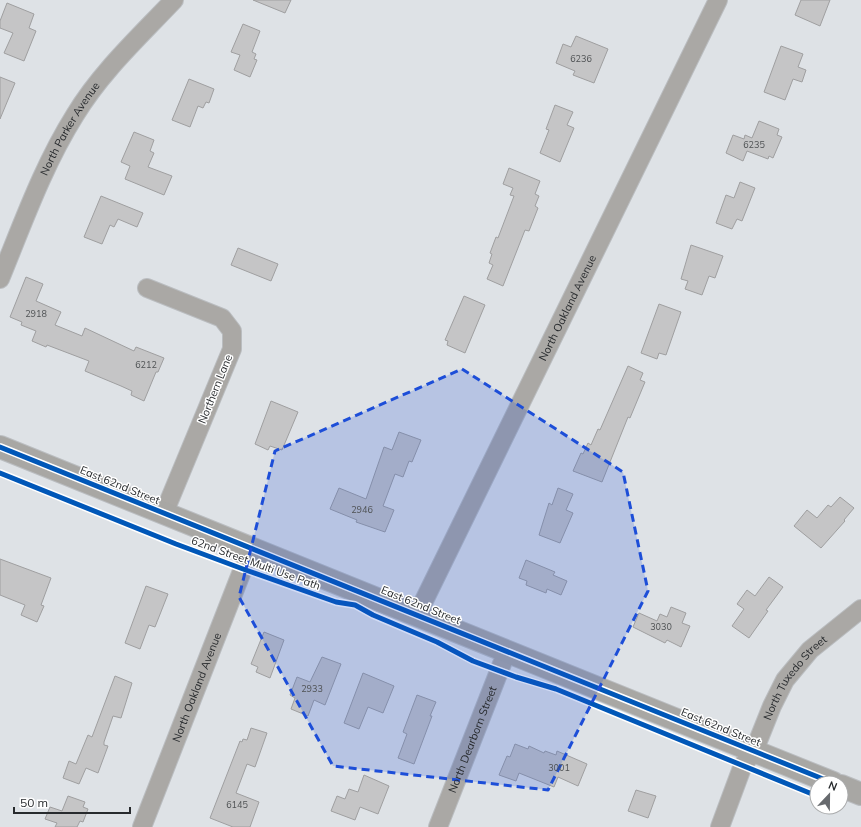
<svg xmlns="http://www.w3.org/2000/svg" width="861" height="827" font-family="Mulish,sans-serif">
<rect width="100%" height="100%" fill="#dee2e6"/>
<g fill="#c5c5c6" stroke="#9f9fa0">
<path d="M253 0H291L285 13Z"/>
<path d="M801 0H830L820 26 795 15Z"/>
<path d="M7 3 34 14 29 28 36 31 24 61 4 53 13 33 0 28V21Z"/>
<path d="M243 24 260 31 252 52 256 54 254 59 257 60 250 77 234 70 240 55 231 52Z"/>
<path d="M576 36 608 49 594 83 573 75 575 71 556 63 563 44 571 47Z"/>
<path d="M781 46 803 54 798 67 806 70 802 82 793 79 785 100 764 92Z"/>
<path d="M0 77 15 83 0 119Z"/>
<path d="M189 79 214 89 209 103 206 102 203 108 198 106 190 127 172 120Z"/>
<path d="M555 105 573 112 567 125 574 128 560 162 540 153 549 130 546 129Z"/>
<path d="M759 121 779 129 777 135 782 137 773 158 769 156 768 159 747 151 743 161 726 153 733 135 744 139 745 135 752 138Z"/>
<path d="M134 132 154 140 150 151 154 153 148 167 172 176 164 195 125 179 130 166 121 162Z"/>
<path d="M509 168 540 181 535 194 539 196 535 206 538 208 529 231 525 230 503 286 487 279 493 265 489 263 492 254 490 253 496 237 498 238 514 196 510 195 513 188 503 184Z"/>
<path d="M740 182 755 188 742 221 737 219 732 229 716 223 726 195 734 198Z"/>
<path d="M101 196 143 213 137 227 118 219 114 227 110 225 102 244 84 237Z"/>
<path d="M691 245 723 256 715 278 709 276 702 295 685 289 688 281 681 279Z"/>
<path d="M238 248 278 264 271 281 231 265Z"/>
<path d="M26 277 43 284 36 301 61 312 55 325 82 336 85 328 134 351 136 347 164 358 158 372H156L144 401 131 395 132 391 121 386 85 371 89 361 47 345 46 347 32 341 36 331 21 325 22 322 10 317Z"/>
<path d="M464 296 485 305 465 353 447 345 448 341 445 340Z"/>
<path d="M659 304 681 312 666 355 659 353 657 359 641 353Z"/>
<path d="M628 366 643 373 640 380 645 382 630 418 628 417 602 482 573 471 581 453 583 454 588 443 591 445 598 429 600 430Z"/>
<path d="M271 401 298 412 282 450 270 446 268 450 255 444Z"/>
<path d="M399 432 421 440 412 462 409 461 403 477 395 474 383 506 394 510 385 532 356 522 357 520 330 509 339 488 366 499 384 447 392 450Z"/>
<path d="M558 488 573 494 566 510 573 513 560 543 539 535 549 503 552 505Z"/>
<path d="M840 497 854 508 844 520 845 521 821 548 794 526 807 510 817 518 828 505 831 507Z"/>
<path d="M0 559 51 578 41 605 44 606 37 622 21 615 25 605 0 595Z"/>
<path d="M526 560 555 572 553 575 567 581 561 595 547 589 546 593 526 585 527 581 519 578Z"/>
<path d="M769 577 783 587 766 610 768 611 749 638 732 626 744 609 737 604 747 590 755 596Z"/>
<path d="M146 586 168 594 155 627 149 625 140 649 125 643Z"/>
<path d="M671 607 686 613 682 623 690 626 681 647 667 640 665 643 633 627 639 613 657 621 660 614 667 617Z"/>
<path d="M264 632 284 640 270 678 256 672 258 667 251 664Z"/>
<path d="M322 657 341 664 325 705 314 700 308 716 291 709 295 698 290 695 297 677 310 682Z"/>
<path d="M363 673 394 686 383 713 368 707 359 729 344 723Z"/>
<path d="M115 676 132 683 121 718 113 716 104 742V745L108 746 98 773 86 768 79 784 63 778 69 761 76 764 88 735 92 737Z"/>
<path d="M417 695 436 702 430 716H432L414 764 398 758 407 734 403 732Z"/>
<path d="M251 728 267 733 255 767 247 764 236 793 259 802 250 827H233L210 818 240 741 242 742 243 739 247 740Z"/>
<path d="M515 744 528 749 529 746 544 753 545 751 556 755 557 751 587 764 578 786 558 777 554 787 519 773 516 781 499 775 507 756 510 757Z"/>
<path d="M364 775 389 786 378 814 360 807 355 820 331 811 337 796 345 799 349 789 358 792Z"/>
<path d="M636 790 656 796 648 818 628 811Z"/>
<path d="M68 796 85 802 83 807 88 809 83 822 80 821 77 827H55L57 823 45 819 50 807 62 811Z"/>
</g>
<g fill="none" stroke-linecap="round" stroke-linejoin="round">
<g stroke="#babdc0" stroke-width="20">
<g id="street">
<path id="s1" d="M0 279C23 223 43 166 75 115 101 72 139 37 174 0"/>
<path d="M147 288 222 318 232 331V349L164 513"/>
<path id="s2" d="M417 615 718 0"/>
<path id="s3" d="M142 827 251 548"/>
<path id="s4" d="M438 827 507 651"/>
<path id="s5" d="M720 827 743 765 754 751 772 706 785 680 810 650 861 609"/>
</g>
</g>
<g stroke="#babdc0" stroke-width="24">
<g id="secondary">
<path d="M0 447 833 783"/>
<path d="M841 786 861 794"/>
</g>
</g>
<use href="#street" stroke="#aaa8a5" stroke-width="18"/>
<use href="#secondary" stroke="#a8a7a4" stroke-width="22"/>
<g stroke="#fff" stroke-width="8">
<g id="cycleway">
<path d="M0 447 833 783"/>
<path d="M0 473 176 544 243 569 336 602 355 605 373 615 437 642 473 661 516 677 556 689 817 796"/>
</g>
</g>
<use href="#cycleway" stroke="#0057b8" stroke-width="5"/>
</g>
<path fill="#1d4ed8" fill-opacity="0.2" stroke="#1d4ed8" stroke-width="3" stroke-dasharray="8 5" stroke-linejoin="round" d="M462 369 623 472 648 591 548 790 333 766 239 597 275 451Z"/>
<g text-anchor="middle" stroke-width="3" stroke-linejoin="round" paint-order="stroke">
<g font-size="9" fill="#4e5153">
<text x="581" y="62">6236</text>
<text x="754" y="148">6235</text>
<text x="36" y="317">2918</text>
<text x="146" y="368">6212</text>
<text x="362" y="513">2946</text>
<text x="661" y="630">3030</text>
<text x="312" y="692">2933</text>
<text x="559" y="771">3001</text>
<text x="237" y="808">6145</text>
</g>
<g font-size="11" fill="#272a2d" stroke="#fff">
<text dy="4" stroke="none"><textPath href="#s1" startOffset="166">North Parker Avenue</textPath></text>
<text dy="4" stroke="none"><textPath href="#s2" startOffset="342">North Oakland Avenue</textPath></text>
<text transform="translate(215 389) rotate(-68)" y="4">Northern Lane</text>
<text transform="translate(120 485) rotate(22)" y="4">East 62nd Street</text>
<text transform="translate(256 563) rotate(20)" y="4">62nd Street Multi Use Path</text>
<text transform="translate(421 605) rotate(22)" y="4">East 62nd Street</text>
<text dy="4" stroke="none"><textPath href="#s5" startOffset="169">North Tuxedo Street</textPath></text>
<text dy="4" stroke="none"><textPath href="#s3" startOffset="150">North Oakland Avenue</textPath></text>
<text transform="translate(721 727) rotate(22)" y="4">East 62nd Street</text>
<text dy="4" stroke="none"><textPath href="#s4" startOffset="94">North Dearborn Street</textPath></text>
</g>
</g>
<g transform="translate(829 795) rotate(22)"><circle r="19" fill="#ffffff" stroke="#a9aaab"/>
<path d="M0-3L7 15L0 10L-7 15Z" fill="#676a6e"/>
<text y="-6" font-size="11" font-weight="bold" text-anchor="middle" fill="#272a2d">N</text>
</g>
<path d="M14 807v6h116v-6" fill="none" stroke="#272a2d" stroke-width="2"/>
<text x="20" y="807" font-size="12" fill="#272a2d" stroke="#ffffff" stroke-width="3" paint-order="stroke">50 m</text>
</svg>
